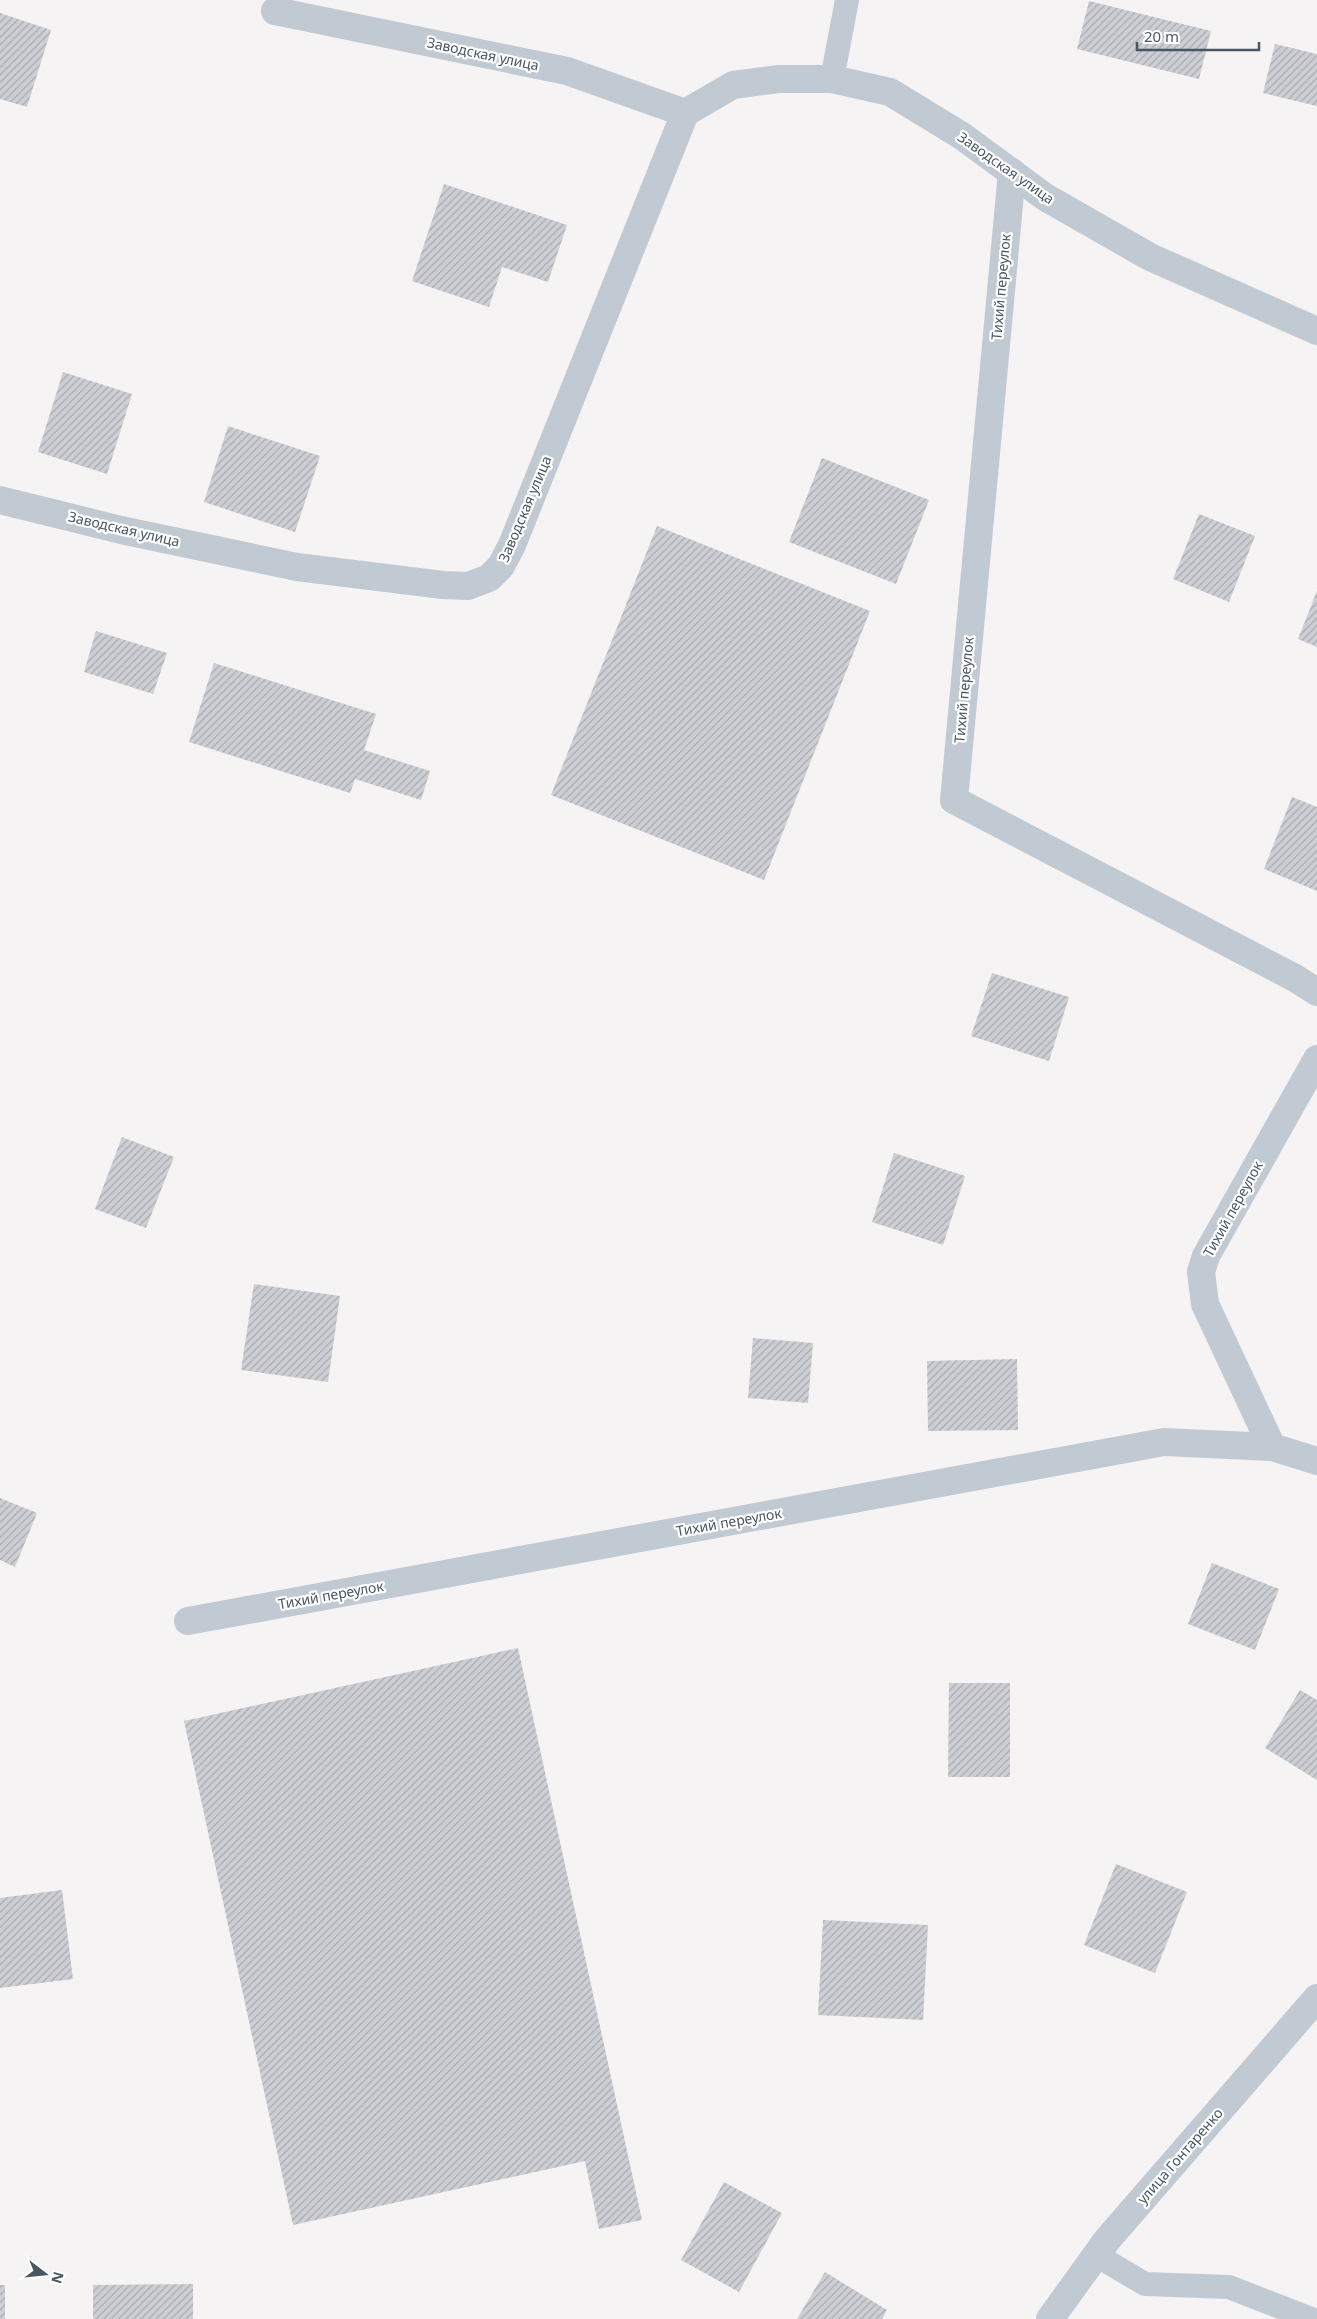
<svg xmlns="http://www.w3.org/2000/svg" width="1317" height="2319" font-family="'Noto Sans',sans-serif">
<defs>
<pattern id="building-hatch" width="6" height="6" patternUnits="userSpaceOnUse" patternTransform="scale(1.25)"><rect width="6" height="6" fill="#cdcfd5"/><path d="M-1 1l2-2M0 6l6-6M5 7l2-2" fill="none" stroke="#a8abb0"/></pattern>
</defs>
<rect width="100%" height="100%" fill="#f5f3f3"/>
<g fill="url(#building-hatch)">
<path d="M1089 1 1211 31 1199 79 1077 49Z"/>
<path d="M0 13 51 30 27 107 0 99Z"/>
<path d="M1275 44 1317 54V106L1263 93Z"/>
<path d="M444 184 567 225 548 282 502 267 489 307 412 281Z"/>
<path d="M63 372 132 394 107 474 38 452Z"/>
<path d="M228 426 320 456 295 532 204 502Z"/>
<path d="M822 458 929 500 896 584 789 542Z"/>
<path d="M1199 514 1255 536 1229 602 1173 579Z"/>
<path d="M657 526 870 611 764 880 551 795Z"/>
<path d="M1317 591V647L1298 639Z"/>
<path d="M96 631 167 653 153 694 84 672Z"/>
<path d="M214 663 376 714 364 750 430 771 421 800 355 779 350 793 189 742Z"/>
<path d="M1292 797 1317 807V891L1264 869Z"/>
<path d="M992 973 1069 997 1049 1061 971 1036Z"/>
<path d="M122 1137 174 1157 146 1228 95 1209Z"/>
<path d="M894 1153 965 1176 943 1245 872 1222Z"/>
<path d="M254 1284 340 1296 328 1382 241 1370Z"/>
<path d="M753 1338 813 1343 808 1403 748 1398Z"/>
<path d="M1017 1359 1018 1430 928 1431 927 1361Z"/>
<path d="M0 1498 37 1513 15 1567 0 1560Z"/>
<path d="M1212 1563 1279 1589 1255 1650 1188 1624Z"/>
<path d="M518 1648 642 2220 599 2229 585 2161 293 2225 184 1721Z"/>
<path d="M949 1683H1010V1777H948Z"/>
<path d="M1300 1690 1317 1700V1780L1265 1748Z"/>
<path d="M1116 1864 1187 1892 1155 1973 1084 1945Z"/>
<path d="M62 1890 73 1979 0 1988V1898Z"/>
<path d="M823 1920 928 1925 923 2020 818 2015Z"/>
<path d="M724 2182 782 2213 739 2292 681 2260Z"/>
<path d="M825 2272 887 2310 882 2319H797Z"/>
<path d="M193 2284V2319H93V2285Z"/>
<rect x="0" y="2285" width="5" height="34"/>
</g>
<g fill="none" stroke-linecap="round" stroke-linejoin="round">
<g stroke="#c1cad2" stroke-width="24">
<path d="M832 79 847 0"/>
<path d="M1096 2255 1145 2284 1229 2287 1311 2319"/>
</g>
<g stroke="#c1cad2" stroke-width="28">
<path d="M275 11 567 71 685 113 733 85 779 79H832L890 92 962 136 1045 197 1150 257 1317 331"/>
<path d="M1012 172 954 800 1295 978 1317 992"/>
<path d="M0 500 121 530 297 567 443 585 468 586 489 578 501 566 512 545 685 113"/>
<path d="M1272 1447 1205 1304 1201 1272 1206 1256 1317 1059"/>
<path d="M188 1621 1164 1442 1272 1447 1317 1461"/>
</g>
<path stroke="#c1cad2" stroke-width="28" d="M1050 2319 1107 2240 1317 1998"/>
</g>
<g text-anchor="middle" stroke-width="4.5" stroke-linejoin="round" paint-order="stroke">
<g font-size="14" fill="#4a5661" stroke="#fff">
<text transform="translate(483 54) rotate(12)" y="5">Заводская улица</text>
<text transform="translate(1006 168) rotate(35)" y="5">Заводская улица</text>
<text transform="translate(1001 287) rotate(-85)" y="5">Тихий переулок</text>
<text transform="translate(525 509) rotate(-67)" y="5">Заводская улица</text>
<text transform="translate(124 529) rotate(13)" y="5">Заводская улица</text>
<text transform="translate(964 690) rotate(-85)" y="5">Тихий переулок</text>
<text transform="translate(1233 1209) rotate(-61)" y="5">Тихий переулок</text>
<text transform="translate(729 1522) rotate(-10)" y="5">Тихий переулок</text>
<text transform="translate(331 1595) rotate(-10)" y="5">Тихий переулок</text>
<text transform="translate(1180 2156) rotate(-49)" y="5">улица Гонтаренко</text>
</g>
</g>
<g transform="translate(45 2274) rotate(106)" stroke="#ffffff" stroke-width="4" paint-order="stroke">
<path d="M0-4L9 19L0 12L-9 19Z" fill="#4a5661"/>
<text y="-8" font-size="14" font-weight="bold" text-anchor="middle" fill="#4a5661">N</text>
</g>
<path d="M1137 42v8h122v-8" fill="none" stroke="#4a5661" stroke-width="2.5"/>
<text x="1144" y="42" font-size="15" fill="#4a5661" stroke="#ffffff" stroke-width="4" paint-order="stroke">20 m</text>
</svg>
